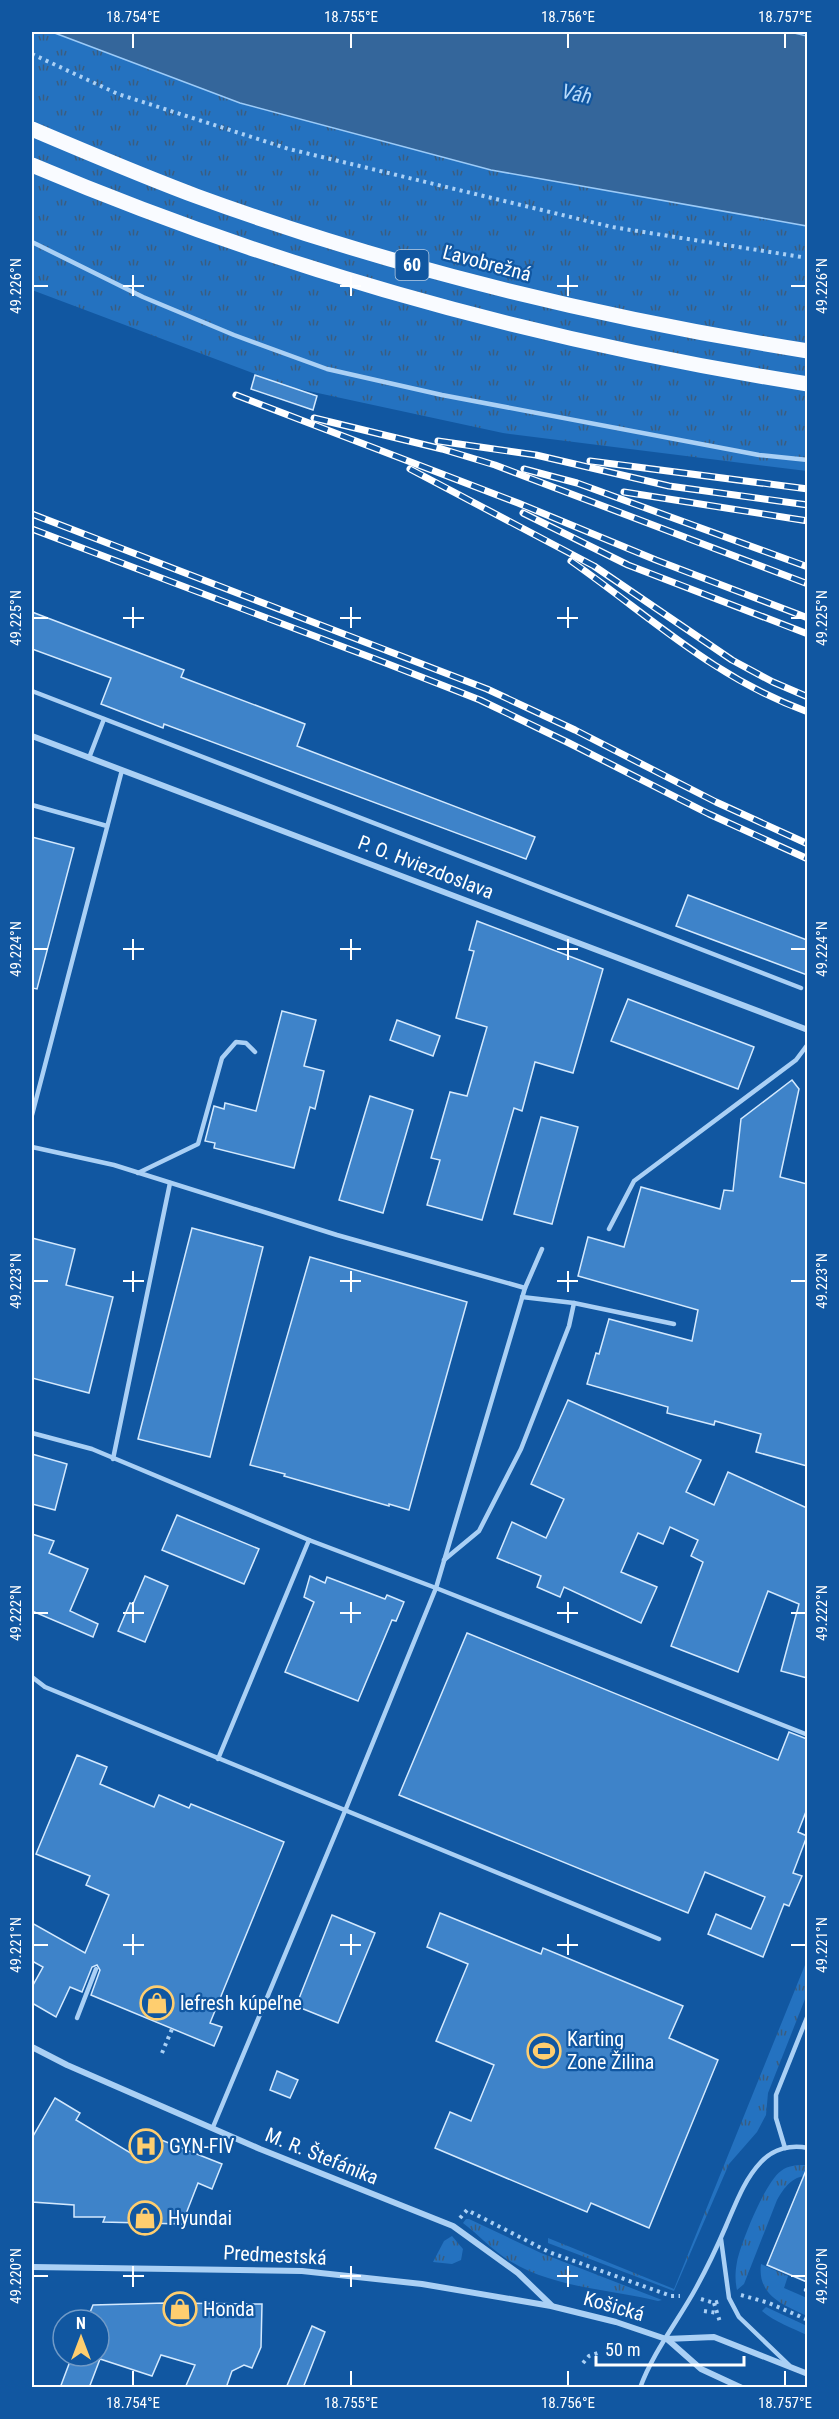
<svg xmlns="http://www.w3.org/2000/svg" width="839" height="2419" font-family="'Roboto Condensed',sans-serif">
<defs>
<pattern id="grass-tufts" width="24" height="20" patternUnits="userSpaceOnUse" patternTransform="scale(1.5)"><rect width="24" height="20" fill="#2472c0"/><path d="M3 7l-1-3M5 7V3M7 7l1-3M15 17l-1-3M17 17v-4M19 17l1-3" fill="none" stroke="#3a5d80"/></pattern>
</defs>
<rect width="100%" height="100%" fill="#1157a1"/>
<g fill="url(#grass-tufts)">
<path d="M32 32H52L240 103 491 170 807 226V471L503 433 290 387 32 290Z"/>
<path d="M807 1960V1994L768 2093 766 2115 757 2132 729 2164 674 2291 548 2243V2238L674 2289Z"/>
<path d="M807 2165V2176C792 2176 784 2188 777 2200L744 2284 737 2290C735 2281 735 2272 737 2262 741 2243 765 2182 781 2171 788 2165 799 2165 807 2165Z"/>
<path d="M466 2219H469L541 2253 662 2300 658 2301C609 2289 554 2288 510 2261 493 2251 479 2235 463 2223Z"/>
<path d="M452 2236 463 2249 461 2260 452 2264 433 2262 444 2241Z"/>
<path d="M761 2264 788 2276 784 2288 807 2298V2316C784 2305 757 2296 761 2264Z"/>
<path d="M766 2307 807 2326V2335C792 2328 775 2322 762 2311Z"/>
</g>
<path fill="#34669b" stroke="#9ccbf8" stroke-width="1.5" d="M52 32H790L807 36V226L491 170 240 103Z"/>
<g fill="#3e83c9" stroke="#d3e9fe" stroke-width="1.5">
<path d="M255 375 317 396 313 410 251 389Z"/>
<path d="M32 612 184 670 181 677 305 724 297 746 535 837 526 859 164 724 163 728 101 704 111 678 32 649Z"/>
<path d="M32 837 74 848 37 989 32 988Z"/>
<path d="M688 895 807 940V975L676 926Z"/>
<path d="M477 921 603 969 573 1073 535 1062 522 1111 514 1108 482 1220 427 1205 440 1160 431 1158 450 1092 467 1096 487 1027 456 1018 474 951 469 950Z"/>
<path d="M628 999 754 1047 738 1089 611 1041Z"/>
<path d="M282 1011 316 1020 304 1066 324 1071 315 1109 310 1107 294 1168 214 1148 215 1143 205 1141 214 1106 224 1109 225 1103 256 1111Z"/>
<path d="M397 1020 440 1036 433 1056 390 1040Z"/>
<path d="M792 1080 799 1089 780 1177 807 1184V1466L756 1452 761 1434 715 1421 714 1425 667 1413 668 1407 587 1384 596 1353 599 1354 609 1319 692 1341 698 1310 578 1276 588 1237 624 1247 641 1187 720 1209 724 1190 733 1191 741 1119Z"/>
<path d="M370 1096 413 1110 383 1213 339 1200Z"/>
<path d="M541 1117 578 1127 552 1224 514 1214Z"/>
<path d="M192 1228 263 1247 210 1457 138 1439Z"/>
<path d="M32 1238 75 1249 66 1285 113 1297 89 1393 32 1378Z"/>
<path d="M310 1257 467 1302 409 1510 389 1504V1506L284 1476 285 1474 250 1465Z"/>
<path d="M568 1400 701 1460 686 1492 714 1505 728 1472 807 1508V1678L781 1671 799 1604 768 1591 738 1672 671 1646 703 1562 691 1556 698 1540 670 1527 663 1544 638 1533 621 1572 657 1587 641 1623 564 1587 560 1597 537 1587 541 1576 497 1558 512 1522 546 1538 564 1499 531 1484Z"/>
<path d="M32 1454 67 1464 55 1510 32 1504Z"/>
<path d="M177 1515 259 1549 244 1584 162 1550Z"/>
<path d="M32 1534 54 1541 49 1553 88 1569 70 1611 98 1624 93 1637 32 1611Z"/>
<path d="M145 1576 168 1586 145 1642 118 1631 130 1603 133 1604Z"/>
<path d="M310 1576 325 1583 327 1577 385 1599 387 1595 404 1602 396 1621 392 1620 358 1701 285 1672 314 1602 304 1597Z"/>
<path d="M467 1633 778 1760 789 1732 807 1739V1809L798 1832 807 1836 793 1873 802 1876 789 1906 784 1904 763 1957 708 1934 716 1914 751 1929 765 1897 705 1872 688 1913 399 1795Z"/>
<path d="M77 1755 107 1767 100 1784 154 1807 159 1795 189 1808 191 1804 284 1842 210 2023 222 2027 214 2046 91 1995 100 1970 97 1965 92 1967 82 1992 70 1987 56 2017 32 2003V1987L43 1967 32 1961V1923L85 1953 109 1895 86 1885 90 1876 36 1854Z"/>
<path d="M440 1913 541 1954 543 1948 683 2006 669 2038 718 2060 649 2228 591 2203 587 2212 435 2148 450 2112 471 2121 494 2065 436 2041 468 1964 427 1947Z"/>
<path d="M332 1915 375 1933 338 2023 296 2006Z"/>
<path d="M277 2071 298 2080 290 2098 270 2090Z"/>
<path d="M55 2098 80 2113 76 2120 132 2154 141 2132 222 2164 212 2189 198 2183 182 2224 103 2222 105 2217H74V2205L32 2202V2138Z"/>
<path d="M807 2168V2282L767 2265Z"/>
<path d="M166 2303 262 2304 261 2347 252 2368 244 2365 232 2371 226 2388H185L195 2365 161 2355 152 2376 100 2359 89 2388H60L72 2356H99V2320H87L93 2305Z"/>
<path d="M312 2326 325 2332 303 2388H286Z"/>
</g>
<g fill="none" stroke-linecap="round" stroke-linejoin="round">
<g stroke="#aad0f5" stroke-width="4" stroke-dasharray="3 4.5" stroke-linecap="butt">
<path d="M32 54 118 94 289 149 612 227 808 258"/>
<path d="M162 2053 172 2029"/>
<path d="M460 2218 467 2210 549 2252 671 2296H680"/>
<path d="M741 2295 769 2303 808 2320"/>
<path d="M701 2299 714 2303 720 2301"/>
<path d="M714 2303 720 2322"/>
<path d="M704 2311 717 2313"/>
<path d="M583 2363 589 2356 598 2353"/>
</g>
<g stroke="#aad0f5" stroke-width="4.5">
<path d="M32 242 143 297 234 335 327 369 442 395 759 455 808 460"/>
<path d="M32 691 801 988"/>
<path d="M89 758 104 719"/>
<path d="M32 805 107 826"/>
<path d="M32 1115 122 770"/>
<path d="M32 1147 114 1165 337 1235 525 1288 436 1588 345 1811 213 2127"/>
<path d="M138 1173 198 1144 222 1058 236 1042 246 1043 255 1052"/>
<path d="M609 1229 634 1181 796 1060 808 1044"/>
<path d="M525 1288 542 1249"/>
<path d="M522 1297 574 1303 674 1324"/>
<path d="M32 1433 92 1449 309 1540 436 1588 808 1735"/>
<path d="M113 1459 170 1183"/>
<path d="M444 1560 479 1531 521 1449 569 1326 574 1303"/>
<path d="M32 1677 45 1687 659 1939"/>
<path d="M218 1759 309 1540"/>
<path d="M77 2018 96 1969"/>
<path d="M785 2148 776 2118V2095L808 2015"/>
<path d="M721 2239 729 2298 739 2317 789 2365"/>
<path d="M806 2290 808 2291"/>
<path d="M640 2388C653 2352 678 2321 696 2288 707 2268 717 2247 726 2226 736 2203 744 2180 761 2162 773 2149 791 2144 808 2148"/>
</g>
<g stroke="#aad0f5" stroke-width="6">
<path d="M32 736 808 1030"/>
<path d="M32 2047 67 2065 260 2149 453 2226 518 2273 551 2305"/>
<path d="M32 2267 302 2271 422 2284 551 2306 616 2322 666 2339 714 2337 808 2374"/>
<path d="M667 2339 701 2369 742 2388"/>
</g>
<g stroke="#f9fbff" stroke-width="15">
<path d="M32 129C86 152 140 175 196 196 393 268 600 318 808 351"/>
<path d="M32 165C280 270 541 342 808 384"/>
</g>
<g stroke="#fff" stroke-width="7">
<g id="rail">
<path d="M236 395 518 503 656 560 808 618"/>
<path d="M314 418 442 449 495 465 808 584"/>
<path d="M438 441 536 455 669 486 808 505"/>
<path d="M590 461 808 489"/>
<path d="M410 469 594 566 732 660 773 682 808 697"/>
<path d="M524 469 577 483 808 567"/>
<path d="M624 492 808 521"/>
<path d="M523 513 628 565 808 634"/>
<path d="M32 514 487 689 575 730 716 802 808 844"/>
<path d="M32 529 383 662 480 700 567 742 709 814 808 859"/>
<path d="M571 561C651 617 714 678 808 712"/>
</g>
</g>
<use href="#rail" stroke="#1157a1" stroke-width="4.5" stroke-dasharray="14" stroke-linecap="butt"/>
</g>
<path fill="none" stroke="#fff" stroke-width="2" d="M133 33V48M351 33V48M568 33V48M785 33V48M133 275V296M351 275V296M568 275V296M33 286H48M123 286H144M340 286H361M557 286H578M791 286H806M133 607V628M351 607V628M568 607V628M33 618H48M123 618H144M340 618H361M557 618H578M791 618H806M133 939V960M351 939V960M568 939V960M33 949H48M123 949H144M340 949H361M557 949H578M791 949H806M133 1271V1292M351 1271V1292M568 1271V1292M33 1281H48M123 1281H144M340 1281H361M557 1281H578M791 1281H806M133 1602V1623M351 1602V1623M568 1602V1623M33 1613H48M123 1613H144M340 1613H361M557 1613H578M791 1613H806M133 1934V1955M351 1934V1955M568 1934V1955M33 1945H48M123 1945H144M340 1945H361M557 1945H578M791 1945H806M133 2266V2287M351 2266V2287M568 2266V2287M33 2276H48M123 2276H144M340 2276H361M557 2276H578M791 2276H806M133 2371V2386M351 2371V2386M568 2371V2386M785 2371V2386"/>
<defs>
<g id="shop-ring" transform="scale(1.725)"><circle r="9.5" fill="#1157a1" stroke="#ffce6f" stroke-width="1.5"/><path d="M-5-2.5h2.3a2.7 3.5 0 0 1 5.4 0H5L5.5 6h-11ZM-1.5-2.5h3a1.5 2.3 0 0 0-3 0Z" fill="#ffce6f"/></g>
<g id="stadium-ring" transform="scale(1.725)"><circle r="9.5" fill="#1157a1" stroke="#ffce6f" stroke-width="1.5"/><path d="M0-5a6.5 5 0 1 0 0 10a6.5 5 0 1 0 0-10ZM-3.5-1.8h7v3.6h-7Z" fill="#ffce6f"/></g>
<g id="hospital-ring" transform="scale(1.725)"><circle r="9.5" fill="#1157a1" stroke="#ffce6f" stroke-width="1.5"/><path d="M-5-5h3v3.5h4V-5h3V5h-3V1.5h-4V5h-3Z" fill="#ffce6f"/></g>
</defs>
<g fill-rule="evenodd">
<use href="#shop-ring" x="157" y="2003"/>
<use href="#stadium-ring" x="544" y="2051"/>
<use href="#hospital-ring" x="146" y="2146"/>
<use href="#shop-ring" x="145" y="2218"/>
<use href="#shop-ring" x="180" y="2309"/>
</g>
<g text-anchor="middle" stroke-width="4.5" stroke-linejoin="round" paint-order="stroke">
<rect fill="#1157a1" stroke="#b8cde3" stroke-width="1.5" x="395.5" y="250" width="33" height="30" rx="4.5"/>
<g font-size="18" font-weight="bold" fill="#fff">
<text x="412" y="271">60</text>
</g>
<g font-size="20" fill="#fff" stroke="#1157a1">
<text transform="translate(487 263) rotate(15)" y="7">Ľavobrežná</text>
<text transform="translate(426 867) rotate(21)" y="7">P. O. Hviezdoslava</text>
<text transform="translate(322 2156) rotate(22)" y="7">M. R. Štefánika</text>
<text transform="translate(275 2255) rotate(3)" y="7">Predmestská</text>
<text transform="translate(614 2306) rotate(16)" y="7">Košická</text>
</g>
<g font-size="20" fill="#fff" stroke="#1157a1" text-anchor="start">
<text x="180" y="2010">lefresh kúpeľne</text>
<text x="567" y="2046">Karting<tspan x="567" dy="23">Zone Žilina</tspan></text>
<text x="169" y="2153">GYN-FIV</text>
<text x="168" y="2225">Hyundai</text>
<text x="203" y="2316">Honda</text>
</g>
<g font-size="21" font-style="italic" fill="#b7dafb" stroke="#1157a1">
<text transform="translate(577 94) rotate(12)" y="7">Váh</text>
</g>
</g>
<rect width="839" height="2419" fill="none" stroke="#1157a1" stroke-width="66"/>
<g transform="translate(81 2338)"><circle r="28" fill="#1157a1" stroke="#709ac7" stroke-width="1.5"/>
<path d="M0-4.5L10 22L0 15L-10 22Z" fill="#ffce6f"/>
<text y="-9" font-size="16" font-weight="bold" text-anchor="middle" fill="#ffffff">N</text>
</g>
<path d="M596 2356v9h148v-9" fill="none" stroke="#ffffff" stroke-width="3"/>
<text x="605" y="2356" font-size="18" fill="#ffffff" stroke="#1157a1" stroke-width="4.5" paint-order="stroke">50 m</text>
<rect x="33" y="33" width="773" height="2353" fill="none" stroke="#fff" stroke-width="2"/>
<g font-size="15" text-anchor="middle" fill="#fff">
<text x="133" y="22">18.754°E</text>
<text x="351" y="22">18.755°E</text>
<text x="568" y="22">18.756°E</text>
<text x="785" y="22">18.757°E</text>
<text transform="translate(16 286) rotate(-90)" y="5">49.226°N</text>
<text transform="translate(822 286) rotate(-90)" y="5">49.226°N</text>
<text transform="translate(16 618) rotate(-90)" y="5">49.225°N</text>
<text transform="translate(822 618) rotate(-90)" y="5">49.225°N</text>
<text transform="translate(16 949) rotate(-90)" y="5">49.224°N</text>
<text transform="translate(822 949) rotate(-90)" y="5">49.224°N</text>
<text transform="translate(16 1281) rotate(-90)" y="5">49.223°N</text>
<text transform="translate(822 1281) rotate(-90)" y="5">49.223°N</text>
<text transform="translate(16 1613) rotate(-90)" y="5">49.222°N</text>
<text transform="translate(822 1613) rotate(-90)" y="5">49.222°N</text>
<text transform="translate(16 1945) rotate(-90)" y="5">49.221°N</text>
<text transform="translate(822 1945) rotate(-90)" y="5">49.221°N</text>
<text transform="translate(16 2276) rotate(-90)" y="5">49.220°N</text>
<text transform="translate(822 2276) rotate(-90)" y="5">49.220°N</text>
<text x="133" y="2408">18.754°E</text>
<text x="351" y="2408">18.755°E</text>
<text x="568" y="2408">18.756°E</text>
<text x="785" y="2408">18.757°E</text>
</g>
</svg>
